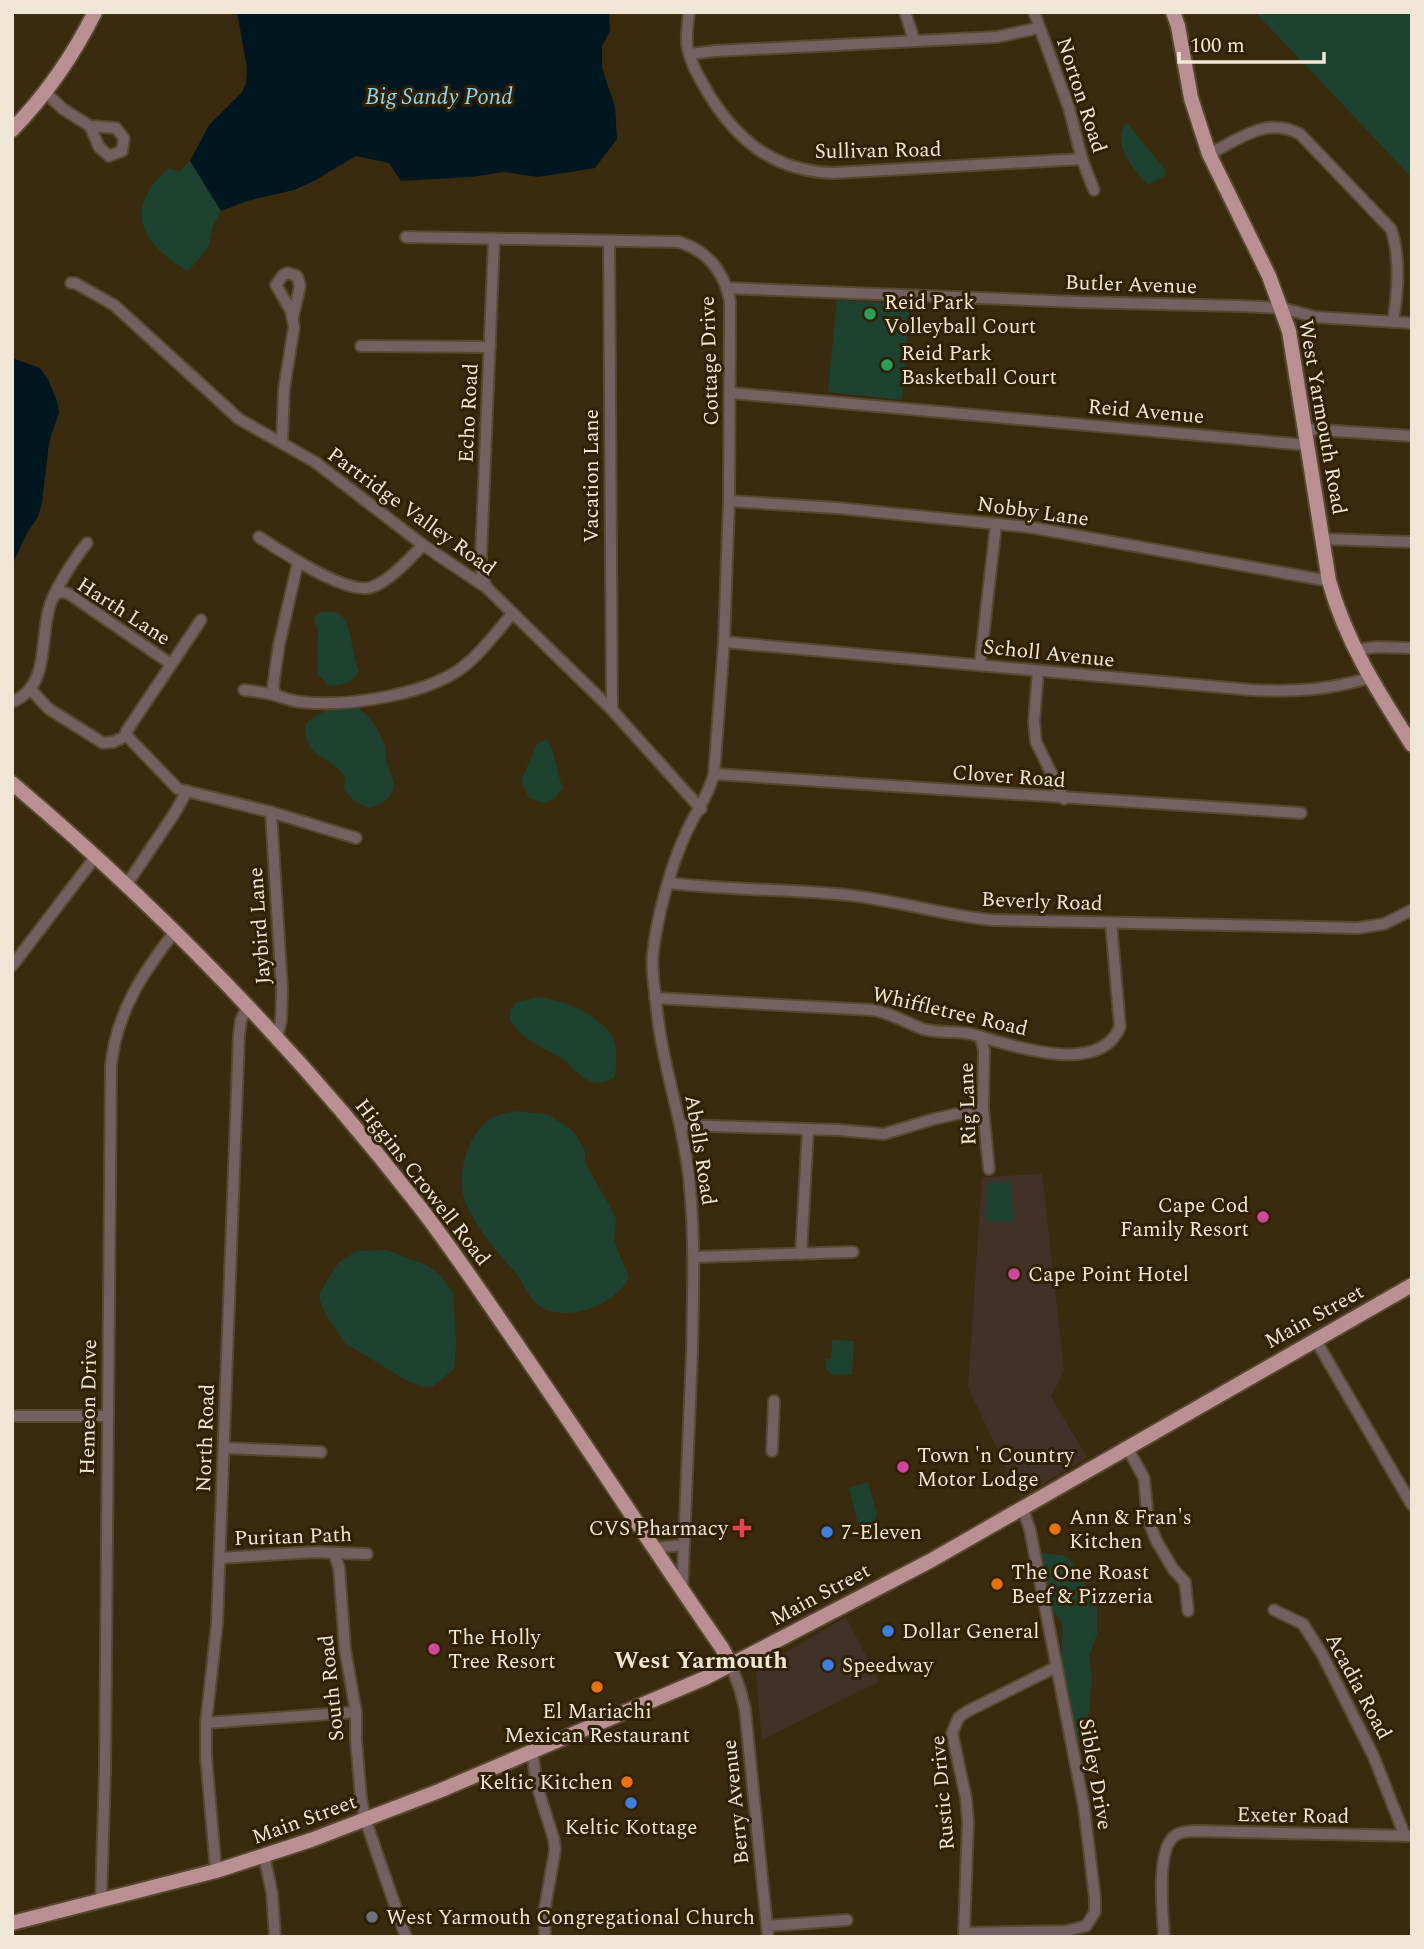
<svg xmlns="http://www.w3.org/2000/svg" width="1424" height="1949" font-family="Spectral,serif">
<rect width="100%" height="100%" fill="#3a2b0f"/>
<g fill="#423127">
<path d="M1042 1174 1064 1371 1051 1397 1087 1457 1020 1498 968 1387 982 1177Z"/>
<path d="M846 1617 879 1682 762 1740 756 1676 759 1668Z"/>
</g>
<g fill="#1e4230">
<path d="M1255 12H1412V178Z"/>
<path d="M1125 124H1128L1165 170 1166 175 1148 185C1134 170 1112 146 1125 124Z"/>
<path d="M190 161 221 211 213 226 208 248 188 271C141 245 122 208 169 168L179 172Z"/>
<path d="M837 300 910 304 902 400 828 392Z"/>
<path d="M322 612C327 612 335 611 340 614 351 621 352 657 359 670 352 684 343 685 329 686L317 673 318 633 314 617Z"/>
<path d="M351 705C365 709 378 727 383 741 386 748 385 755 387 763 390 773 397 783 391 794 387 803 376 806 368 808L353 800 344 789 345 776C328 754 305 760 305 724 317 712 335 707 351 705Z"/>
<path d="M547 739C556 753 556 773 563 788L555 798 544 803 529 798 521 781 537 744Z"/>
<path d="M536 997C559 998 606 1016 614 1041 617 1050 617 1069 614 1078 607 1081 600 1084 593 1082 580 1078 572 1066 562 1059 543 1046 523 1041 510 1020L511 1010 515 1003Z"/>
<path d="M517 1111 549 1115 572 1130 579 1140 585 1151V1163L612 1210 616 1220 614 1241 629 1278C614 1305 569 1323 541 1307 529 1300 524 1284 516 1273 497 1252 478 1230 466 1204 455 1179 467 1132 492 1118 499 1114 509 1113 517 1111Z"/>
<path d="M1010 1181 1014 1222 986 1221 987 1182Z"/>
<path d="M387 1250 426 1265 439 1274 453 1292 456 1344 454 1369 433 1386 422 1387 406 1380 345 1343 325 1313 320 1300V1292L339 1262 357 1251Z"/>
<path d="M832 1340 854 1341 852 1375 829 1374V1371H826V1359H831Z"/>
<path d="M868 1482 877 1515 873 1523 859 1527 849 1488Z"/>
<path d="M1044 1553 1066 1556 1074 1564 1097 1608V1634L1089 1656 1092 1680 1089 1710 1084 1735 1079 1743 1075 1738 1062 1676V1627L1060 1620 1046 1603 1039 1554Z"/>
</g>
<g fill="#011720">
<path d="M237 12H609L610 31 602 46V68L615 107 617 139 595 168 538 177 504 172 471 177 401 181 389 163 356 156 314 181 294 190 247 201 221 211 190 161 209 125 242 92 246 83 247 68Z"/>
<path d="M12 358 40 368 48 379 57 401 59 412 49 443 42 503 38 517 27 533 12 565Z"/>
</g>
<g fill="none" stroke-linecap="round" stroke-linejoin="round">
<g stroke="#57492f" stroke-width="14">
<g id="minor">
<path d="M689 12C688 23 686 34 687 44 689 61 700 79 708 93 738 142 775 171 833 173L1082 159"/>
<path d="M905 12 914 40"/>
<path d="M1034 12 1069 108 1082 159 1094 190"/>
<path d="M690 54 715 51 997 37 1039 28"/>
<path d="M45 92 63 109 90 126 99 147 109 156 122 151 124 138 116 128 90 126"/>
<path d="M1209 154C1240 139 1266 116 1300 134L1391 229C1401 258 1398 292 1393 322"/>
<path d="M406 237 679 242C708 251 724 272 730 301L729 501 724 642 714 774C708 797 696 811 687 831 671 864 657 917 653 953 651 969 654 985 656 1001 661 1065 685 1125 690 1188 695 1243 693 1297 692 1352 689 1432 686 1511 682 1590"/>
<path d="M609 241 612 710"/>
<path d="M71 283H75L114 305 239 419 315 462 423 545 487 588 612 710 701 809"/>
<path d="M727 288 1078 302 1240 306 1282 308 1315 317 1412 323"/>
<path d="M361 346 490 347"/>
<path d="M731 393 1307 445"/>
<path d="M1305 429 1412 436"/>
<path d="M282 442 284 389 294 327 291 311 276 285 283 275 288 273 297 276 300 286 293 317"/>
<path d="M729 501 837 508 1029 527 1329 581"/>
<path d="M259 537C281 551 347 596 372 587 391 580 409 559 423 545"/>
<path d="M1323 539 1412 542"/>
<path d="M487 588 482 577 481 556 494 239"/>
<path d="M56 594 62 592 69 594 171 664"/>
<path d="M724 642 1252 690C1295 692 1328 690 1369 678"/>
<path d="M1355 650 1377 647 1412 648"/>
<path d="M980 665 996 524"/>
<path d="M1038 671 1034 722 1036 742 1064 799"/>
<path d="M31 690 49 709 103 743 113 742 127 736"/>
<path d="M244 690C252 691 262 692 270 694 280 696 290 701 301 702 348 707 433 695 469 662 485 648 498 630 512 614"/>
<path d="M275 694 273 686 279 645 298 562"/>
<path d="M12 702C51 686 39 639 50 605 56 587 75 558 87 543"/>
<path d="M127 736 178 789 271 812 356 838"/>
<path d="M127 736 126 732 201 620"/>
<path d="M714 774 1301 813"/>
<path d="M271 812 282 990 281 1021 277 1037"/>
<path d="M670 883C725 890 781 889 837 894 890 898 940 915 992 920L1358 928 1384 924 1412 910"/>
<path d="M127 884 174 814 187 791"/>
<path d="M12 966 96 856"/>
<path d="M655 998 873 1010C892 1013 906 1023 923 1029 940 1034 955 1030 971 1034 1009 1044 1099 1078 1120 1027L1111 923"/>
<path d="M981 1037 984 1051 983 1108 989 1169"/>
<path d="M680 1125 839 1130 884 1134 934 1119 983 1108"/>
<path d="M801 1254 808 1129"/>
<path d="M694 1257 853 1252"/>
<path d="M1315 1339 1412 1505"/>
<path d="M12 1416H107"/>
<path d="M1127 1447 1144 1478 1148 1520 1156 1540 1173 1569 1185 1582 1188 1611"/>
<path d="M224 1448 321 1452"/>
<path d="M772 1451 774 1401"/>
<path d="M1023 1509 1030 1530 1084 1807 1095 1899V1912L1086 1926 1066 1931 964 1933 968 1822 966 1798 952 1733 959 1717 968 1711 1056 1667"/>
<path d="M654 1548 684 1545"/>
<path d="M334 1553 339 1567 345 1649 356 1712V1739L361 1798 365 1819 406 1937"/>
<path d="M220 1558 314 1552 367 1554"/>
<path d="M1274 1610 1303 1624 1322 1654 1373 1755 1405 1836"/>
<path d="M731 1665 740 1689 745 1709 768 1937"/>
<path d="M206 1723 356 1712"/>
<path d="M532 1751 537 1786 554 1840 555 1850 544 1913 545 1937"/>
<path d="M264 1856 272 1893 275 1937"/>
<path d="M216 1871 206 1756V1723L217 1624 239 1035 241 1020 248 1006"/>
<path d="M101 1901 105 1770 111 1066C116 1013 143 972 176 930"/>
<path d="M767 1926 847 1920"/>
<path d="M1164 1937C1163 1915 1155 1847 1176 1835 1182 1831 1191 1831 1198 1831L1412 1836"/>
</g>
</g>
<g stroke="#57492f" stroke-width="18">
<g id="major">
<path d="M1173 12 1178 26 1191 98 1209 154 1269 276 1289 331 1329 581C1346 642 1378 692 1412 745"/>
<path d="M12 130C46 95 73 56 95 12"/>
<path d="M12 783C162 910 298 1051 419 1206 450 1246 478 1288 507 1330 580 1435 649 1543 722 1648L731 1665"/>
<path d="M12 1923 216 1871 311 1840 439 1791 705 1678 930 1561 1412 1285"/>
</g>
</g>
<use href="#minor" stroke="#746060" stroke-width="10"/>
<use href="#major" stroke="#b99091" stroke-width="14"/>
</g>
<g fill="#2e9e5b" stroke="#302105" stroke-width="2.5">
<circle cx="870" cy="314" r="7"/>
<circle cx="887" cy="365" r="7"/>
</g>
<g fill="#d1479c" stroke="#302105" stroke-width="2.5">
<circle cx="1263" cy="1217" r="7"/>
<circle cx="1014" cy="1274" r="7"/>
<circle cx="903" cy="1467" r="7"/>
<circle cx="434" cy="1649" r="7"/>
</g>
<path fill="#e0444e" stroke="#302105" stroke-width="2.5" d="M738.5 1517.5h7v7h7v7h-7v7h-7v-7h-7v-7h7z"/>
<g fill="#e8710a" stroke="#302105" stroke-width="2.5">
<circle cx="1055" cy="1529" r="7"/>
<circle cx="997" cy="1584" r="7"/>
<circle cx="597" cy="1687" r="7"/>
<circle cx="627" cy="1782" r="7"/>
</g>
<g fill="#3f7fe0" stroke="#302105" stroke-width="2.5">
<circle cx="827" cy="1532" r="7"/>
<circle cx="888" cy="1631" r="7"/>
<circle cx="828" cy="1665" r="7"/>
<circle cx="631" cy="1803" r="7"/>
</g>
<circle fill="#6b7280" stroke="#302105" stroke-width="2.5" cx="372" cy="1917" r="7"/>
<g text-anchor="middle" stroke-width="6" stroke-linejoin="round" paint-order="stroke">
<g font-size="21" fill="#efe6d6" stroke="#302105">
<text transform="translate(1082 95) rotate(72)" y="7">Norton Road</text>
<text transform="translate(878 150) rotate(-1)" y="7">Sullivan Road</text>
<text transform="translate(1131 284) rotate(2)" y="7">Butler Avenue</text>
<text transform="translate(709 361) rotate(-92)" y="7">Cottage Drive</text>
<text transform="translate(1146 411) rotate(5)" y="7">Reid Avenue</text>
<text transform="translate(468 413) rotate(-87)" y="7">Echo Road</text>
<text transform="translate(1323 417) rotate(80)" y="7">West Yarmouth Road</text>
<text transform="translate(591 476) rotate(-90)" y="7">Vacation Lane</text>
<text transform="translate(412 511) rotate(36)" y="7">Partridge Valley Road</text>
<text transform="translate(1033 511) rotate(8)" y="7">Nobby Lane</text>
<text transform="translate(124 611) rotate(33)" y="7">Harth Lane</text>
<text transform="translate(1049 653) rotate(6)" y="7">Scholl Avenue</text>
<text transform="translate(1009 776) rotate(4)" y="7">Clover Road</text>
<text transform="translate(1042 901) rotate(2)" y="7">Beverly Road</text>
<text transform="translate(259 926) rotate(-94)" y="7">Jaybird Lane</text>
<text transform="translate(950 1011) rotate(13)" y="7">Whiffletree Road</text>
<text transform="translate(967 1104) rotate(-92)" y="7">Rig Lane</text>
<text transform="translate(701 1150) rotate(81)" y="7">Abells Road</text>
<text transform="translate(423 1182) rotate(52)" y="7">Higgins Crowell Road</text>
<text transform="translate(1314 1316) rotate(-29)" y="7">Main Street</text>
<text transform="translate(88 1407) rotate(-89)" y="7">Hemeon Drive</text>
<text transform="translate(205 1438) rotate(-88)" y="7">North Road</text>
<text transform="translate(293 1536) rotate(-2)" y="7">Puritan Path</text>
<text transform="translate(820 1594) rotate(-28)" y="7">Main Street</text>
<text transform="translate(1359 1686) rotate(62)" y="7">Acadia Road</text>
<text transform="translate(331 1688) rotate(-96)" y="7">South Road</text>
<text transform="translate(1096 1774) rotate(80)" y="7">Sibley Drive</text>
<text transform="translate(942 1793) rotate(-95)" y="7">Rustic Drive</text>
<text transform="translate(735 1802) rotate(-96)" y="7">Berry Avenue</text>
<text transform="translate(1293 1815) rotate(1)" y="7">Exeter Road</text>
<text transform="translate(304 1819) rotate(-20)" y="7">Main Street</text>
</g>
<g font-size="21" fill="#efe6d6" stroke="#302105" text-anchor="start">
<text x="884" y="309">Reid Park<tspan x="884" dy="24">Volleyball Court</tspan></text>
<text x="901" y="360">Reid Park<tspan x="901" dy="24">Basketball Court</tspan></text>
<text x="1249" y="1212" text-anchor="end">Cape Cod<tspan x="1249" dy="24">Family Resort</tspan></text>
<text x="1028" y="1281">Cape Point Hotel</text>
<text x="917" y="1462">Town 'n Country<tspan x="917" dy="24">Motor Lodge</tspan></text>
<text x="1069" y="1524">Ann &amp; Fran's<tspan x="1069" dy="24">Kitchen</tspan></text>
<text x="728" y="1535" text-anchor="end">CVS Pharmacy</text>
<text x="841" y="1539">7-Eleven</text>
<text x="1011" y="1579">The One Roast<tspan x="1011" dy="24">Beef &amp; Pizzeria</tspan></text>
<text x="902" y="1638">Dollar General</text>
<text x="448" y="1644">The Holly<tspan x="448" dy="24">Tree Resort</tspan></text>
<text x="842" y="1672">Speedway</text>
<text x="597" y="1718" text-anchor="middle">El Mariachi<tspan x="597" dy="24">Mexican Restaurant</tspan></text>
<text x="613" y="1789" text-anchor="end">Keltic Kitchen</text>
<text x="631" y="1834" text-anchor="middle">Keltic Kottage</text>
<text x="386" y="1924">West Yarmouth Congregational Church</text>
</g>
<g font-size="23" font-style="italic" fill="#88d6f4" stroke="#302105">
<text x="439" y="104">Big Sandy Pond</text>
</g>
<g font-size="24" font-weight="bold" fill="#efe6d6" stroke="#302105">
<text x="701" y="1668">West Yarmouth</text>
</g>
</g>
<rect width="1424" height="1949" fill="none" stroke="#efe6d6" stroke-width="28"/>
<path d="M1179 52v10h145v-10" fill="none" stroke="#efe6d6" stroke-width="3.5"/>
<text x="1190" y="52" font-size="21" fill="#efe6d6" stroke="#302105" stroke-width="5" paint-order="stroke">100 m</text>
</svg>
